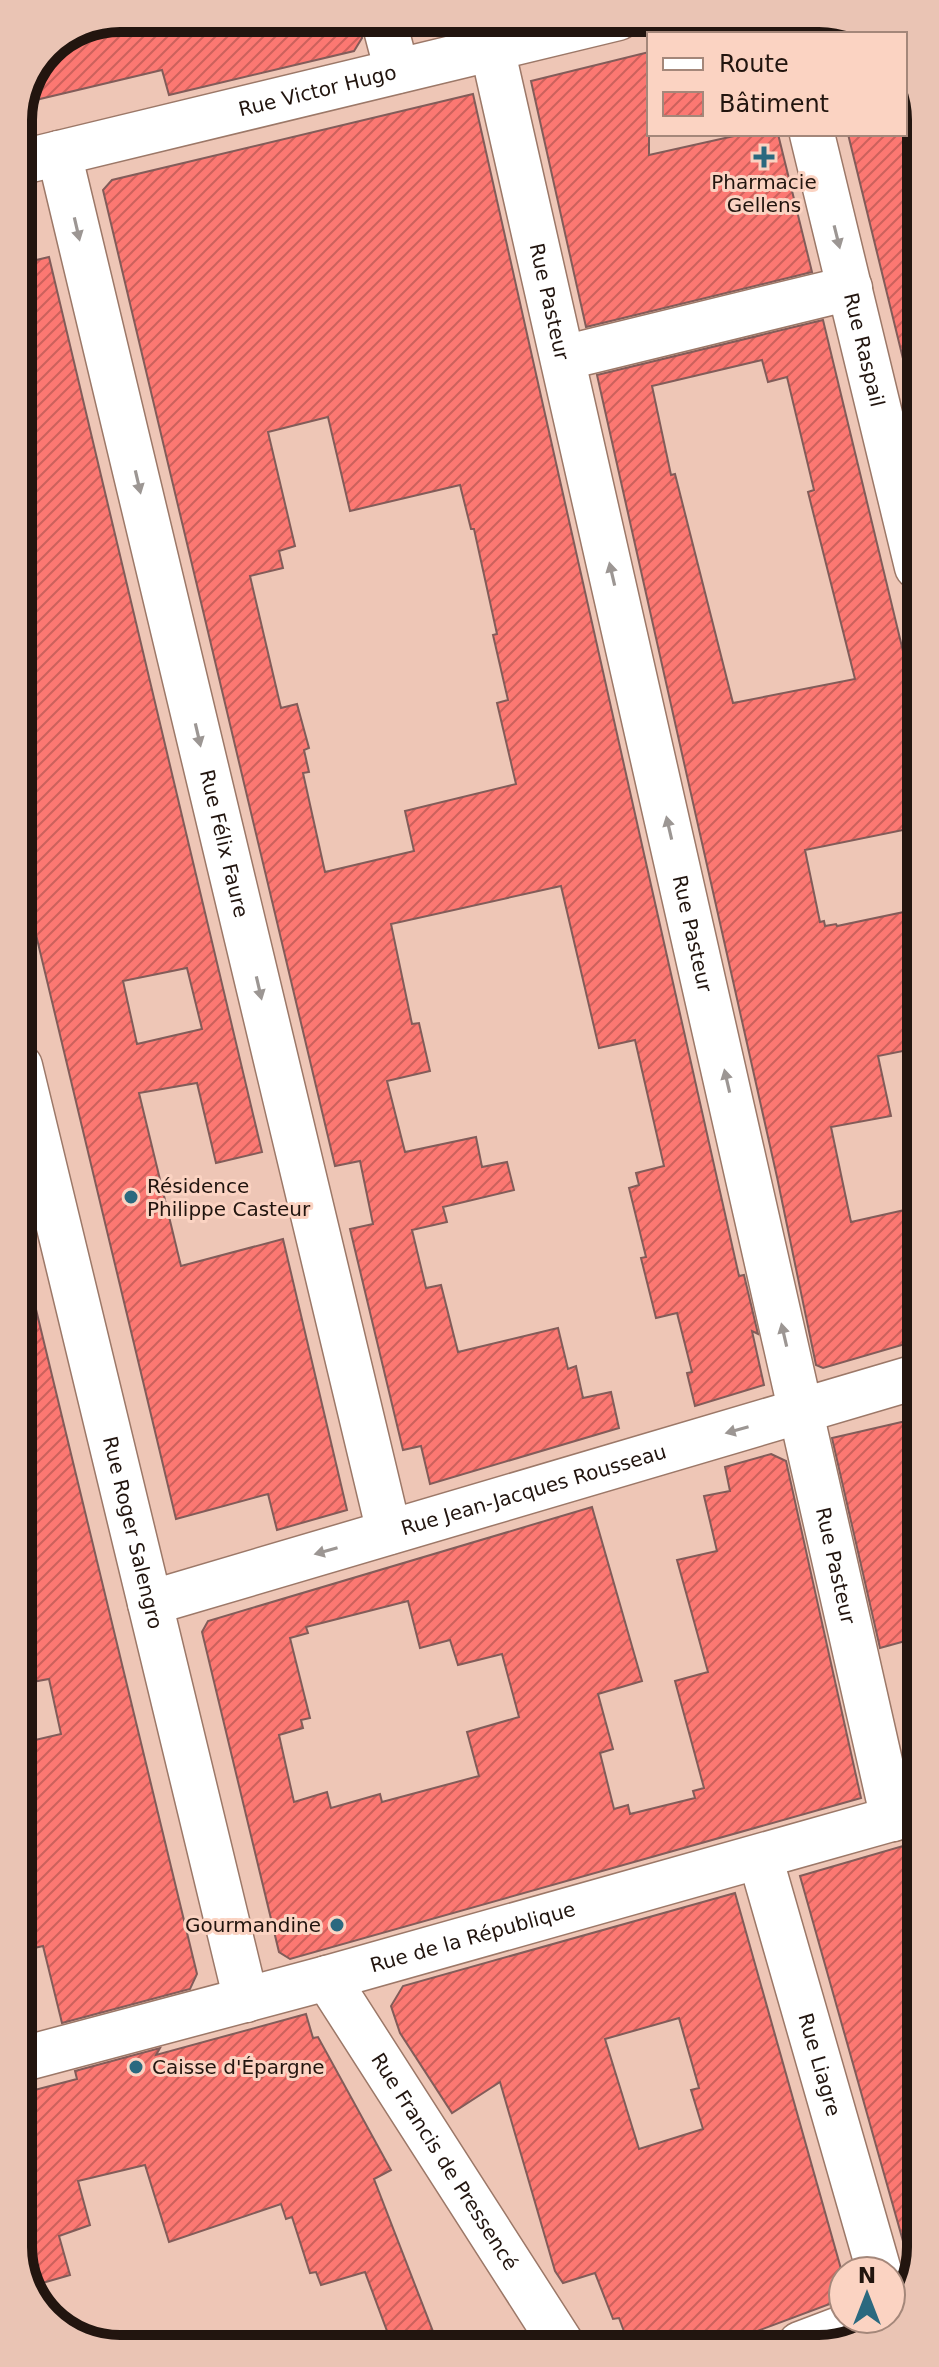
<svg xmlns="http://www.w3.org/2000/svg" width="939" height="2367" font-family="'DejaVu Sans',sans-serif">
<defs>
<pattern id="building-hatch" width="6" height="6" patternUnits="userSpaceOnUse" patternTransform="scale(2)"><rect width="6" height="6" fill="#fc7872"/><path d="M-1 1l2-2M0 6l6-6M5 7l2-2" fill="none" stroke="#cc615c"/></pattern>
</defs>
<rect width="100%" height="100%" fill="#eec6b6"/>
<g fill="url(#building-hatch)" stroke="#825c59" stroke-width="2" fill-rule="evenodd">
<path d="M120 18H359L362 38 354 51 169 95 162 70 23 103 48 47Z"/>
<path d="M649 52V155L743 134H778L812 272 586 327 531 81Z"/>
<path d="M473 94 739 1276 744 1275 758 1334 752 1331 764 1385 695 1406 687 1373 692 1372 677 1313 656 1318 641 1258 646 1257 629 1188 639 1185 636 1173 664 1166 635 1040 599 1048 561 886 391 924 412 1024 419 1023 430 1071 387 1081 405 1152 476 1137 482 1167 507 1162 514 1190 443 1207 447 1222 412 1230 426 1288 441 1285 458 1352 558 1328 568 1369 576 1366 583 1398 611 1392 619 1428 430 1484 421 1446 403 1450 350 1229 373 1224 360 1161 335 1166 103 190 112 180ZM328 417 350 511 460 485 471 529H474L497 634 493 635 508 700 497 703 516 784 405 811 414 851 325 872 303 773 309 772 304 750 309 748 297 704 281 708 250 576 283 568 279 551 295 546 268 432Z"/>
<path d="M848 134H916V366L905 367Z"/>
<path d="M49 257 262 1152 216 1163 197 1083 139 1093 181 1266 283 1239 347 1510 277 1530 268 1494 176 1519 20 868 19 264ZM187 968 202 1029 137 1044 123 981Z"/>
<path d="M823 320 917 709 918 827 805 850 820 922 824 921 825 926 836 924 837 926 918 909V1048L878 1056 891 1116 831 1127 851 1222 918 1207 919 1340 823 1368 816 1365 777 1177 597 375ZM762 360 768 382 787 377 814 490 808 492 855 679 733 703 675 474 671 475 652 386Z"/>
<path d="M33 1297 197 1974 190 1989 62 2023 43 1946 22 1951V1903L31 1901 22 1866V1743L61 1734 49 1679 32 1682 22 1643 21 1299Z"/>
<path d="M919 1418 920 1637 880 1648 832 1438Z"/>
<path d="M771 1454 786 1461 861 1798 290 1959 279 1952 202 1632 208 1621 592 1507 642 1681 598 1694 613 1749 600 1753 614 1809 628 1805 630 1814 695 1798 693 1791 704 1788 675 1681 708 1672 677 1560 717 1551 704 1496 730 1491 725 1467ZM408 1601 420 1648 450 1640 458 1665 502 1654 519 1717 467 1732 479 1776 382 1802 380 1794 331 1808 327 1792 294 1802 279 1735 303 1728 301 1720 310 1718 290 1638 308 1633 306 1627Z"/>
<path d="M920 1841 921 2248 912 2273 800 1876Z"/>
<path d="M735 1893 843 2276V2299L720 2345H629L619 2318 613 2319 595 2273 563 2283 555 2271 500 2082 452 2113 400 2033 391 2006 403 1986ZM679 2018 699 2088 691 2090 703 2129 639 2149 605 2039Z"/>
<path d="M306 2014 313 2038 318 2037 391 2170 374 2179 439 2347H393L365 2272 321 2285 316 2272 310 2273 292 2217 286 2219 281 2204 169 2242 145 2165 78 2181 90 2225 59 2236 70 2275 39 2284 23 2227V2093L77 2079 75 2071 160 2048 156 2055Z"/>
</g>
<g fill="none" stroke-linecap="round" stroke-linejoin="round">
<g stroke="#9c7868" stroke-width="47">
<g id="minor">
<path d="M383 18 397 71"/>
<path d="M784 18 788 34"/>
<path id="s1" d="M492 48 893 1819"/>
<path id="s2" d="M812 134 917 567"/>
<path id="s3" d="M59 153 389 1532"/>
<path id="s4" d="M18 163 618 18"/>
<path d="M563 358 850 288"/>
<path id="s5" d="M20 1066 246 2000"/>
<path id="s6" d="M150 1603 919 1376"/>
<path id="s7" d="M760 1857 879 2271"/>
<path id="s8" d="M327 1978 563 2346"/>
<path id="s9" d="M23 2059 327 1978 920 1811"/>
<path d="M800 2344 866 2319"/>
</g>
</g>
<use href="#minor" stroke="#fff" stroke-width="44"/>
</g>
<defs><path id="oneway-solid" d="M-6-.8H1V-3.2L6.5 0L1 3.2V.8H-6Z" transform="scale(2)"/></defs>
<g fill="#9c9693">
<use href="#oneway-solid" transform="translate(77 229) rotate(77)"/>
<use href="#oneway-solid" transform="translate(837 237) rotate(76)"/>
<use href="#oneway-solid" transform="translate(138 482) rotate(77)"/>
<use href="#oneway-solid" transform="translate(612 574) rotate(-103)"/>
<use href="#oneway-solid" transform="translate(198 735) rotate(77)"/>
<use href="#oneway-solid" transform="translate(669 828) rotate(-103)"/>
<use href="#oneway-solid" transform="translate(259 988) rotate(77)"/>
<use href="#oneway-solid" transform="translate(727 1081) rotate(-103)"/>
<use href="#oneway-solid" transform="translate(784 1335) rotate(-103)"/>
<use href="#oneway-solid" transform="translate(737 1430) rotate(164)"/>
<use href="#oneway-solid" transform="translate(326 1551) rotate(164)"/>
</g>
<g fill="#2b697f" stroke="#fbd3c2" stroke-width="3">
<path d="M760 145h8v8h8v8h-8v8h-8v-8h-8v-8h8z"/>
<circle cx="131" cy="1197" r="8"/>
<circle cx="337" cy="1925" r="8"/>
<circle cx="136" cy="2067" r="8"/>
</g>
<g text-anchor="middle" stroke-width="6" stroke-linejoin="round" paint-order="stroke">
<g font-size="20" fill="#22150f" stroke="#fbd3c2">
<text dy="7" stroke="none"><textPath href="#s4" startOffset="308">Rue Victor Hugo</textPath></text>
<text dy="7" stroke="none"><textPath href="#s1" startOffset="260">Rue Pasteur</textPath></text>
<text dy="7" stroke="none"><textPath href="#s2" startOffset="222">Rue Raspail</textPath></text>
<text dy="7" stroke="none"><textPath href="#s3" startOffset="710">Rue Félix Faure</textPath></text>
<text dy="7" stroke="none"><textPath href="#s1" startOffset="908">Rue Pasteur</textPath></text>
<text dy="7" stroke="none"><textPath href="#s6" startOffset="400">Rue Jean-Jacques Rousseau</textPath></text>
<text dy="7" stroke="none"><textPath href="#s5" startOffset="480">Rue Roger Salengro</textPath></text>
<text dy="7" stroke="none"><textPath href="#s1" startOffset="1556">Rue Pasteur</textPath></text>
<text dy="7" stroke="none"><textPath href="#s9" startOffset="466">Rue de la République</textPath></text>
<text dy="7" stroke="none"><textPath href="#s7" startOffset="216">Rue Liagre</textPath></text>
<text dy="7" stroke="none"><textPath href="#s8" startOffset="218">Rue Francis de Pressencé</textPath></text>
</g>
<g font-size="20" fill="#22150f" stroke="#fbd3c2" text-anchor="start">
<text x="764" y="189" text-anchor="middle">Pharmacie<tspan x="764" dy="23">Gellens</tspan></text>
<text x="147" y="1193">Résidence<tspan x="147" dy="23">Philippe Casteur</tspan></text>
<text x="321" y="1932" text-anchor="end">Gourmandine</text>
<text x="152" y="2074">Caisse d'Épargne</text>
</g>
</g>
<path d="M0 0H939V2367H0ZM120 32H819A88 88 0 0 1 907 120V2247A88 88 0 0 1 819 2335H120A88 88 0 0 1 32 2247V120A88 88 0 0 1 120 32Z" fill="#eac4b4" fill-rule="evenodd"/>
<path fill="none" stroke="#22150f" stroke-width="10" d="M120 32H819A88 88 0 0 1 907 120V2247A88 88 0 0 1 819 2335H120A88 88 0 0 1 32 2247V120A88 88 0 0 1 120 32Z"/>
<rect x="647" y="32" width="260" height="104" fill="#fbd3c2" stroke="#a4877a" stroke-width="2"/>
<rect x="663" y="58" width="40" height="12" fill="#ffffff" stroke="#a4877a" stroke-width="2"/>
<text x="719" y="72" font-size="24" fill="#22150f">Route</text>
<rect x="663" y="92" width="40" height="24" fill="url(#building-hatch)" stroke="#a4877a" stroke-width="2"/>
<text x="719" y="112" font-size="24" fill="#22150f">Bâtiment</text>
<g transform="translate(867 2295)"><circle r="38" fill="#fbd3c2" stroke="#a4877a" stroke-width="2"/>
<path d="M0-6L14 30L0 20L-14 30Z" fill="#2b697f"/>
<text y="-12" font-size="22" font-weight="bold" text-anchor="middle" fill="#22150f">N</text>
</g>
</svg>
